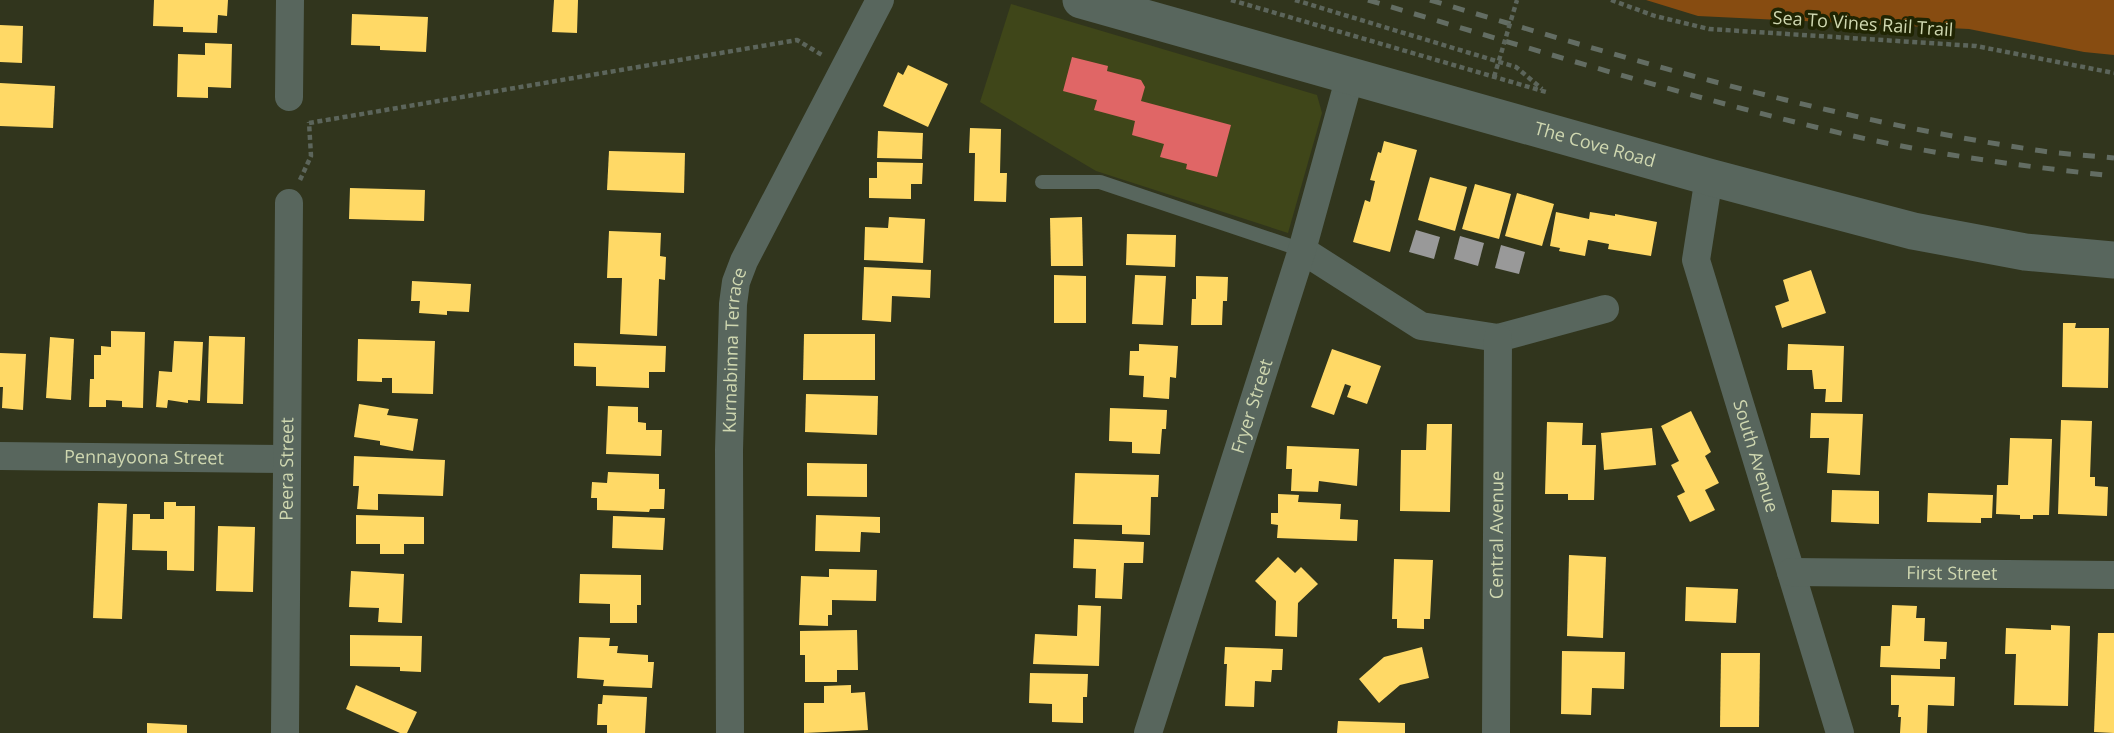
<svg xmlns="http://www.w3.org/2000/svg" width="2114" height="733" font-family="'Open Sans',sans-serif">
<rect width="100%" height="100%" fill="#31351d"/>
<path fill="#3f4619" d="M1011 4 1317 95 1322 113 1288 233 1096 171 980 102Z"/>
<path fill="#874c11" d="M1646 0H2114V55L2084 52 1969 29 1698 16Z"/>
<g fill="#ffd966">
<path d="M154 0H228L227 16 218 15 217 33 183 32V27L153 26Z"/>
<path d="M554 0H578L577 33 552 32Z"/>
<path d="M352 14 428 17 426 52 380 50V46L351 45Z"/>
<path d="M0 25 23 26 22 63 0 62Z"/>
<path d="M205 43 232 44 231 88 208 87V98L177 97 178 54 205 55Z"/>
<path d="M908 65 948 84 928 127 883 106 898 72 903 75Z"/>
<path d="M0 83 55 86 53 128 0 126Z"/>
<path d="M970 128 1001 129 1000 173H1007L1006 202 974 201 975 153H969Z"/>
<path d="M878 131 923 133 922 159 877 158Z"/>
<path d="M1384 141 1417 150 1390 252 1353 242 1365 200 1370 202 1375 181 1370 180 1378 152 1381 153Z"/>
<path d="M609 151 685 153 684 193 607 190Z"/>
<path d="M877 162 923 163 922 184H911V199L869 198V178H877Z"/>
<path d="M1430 177 1467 187 1455 231 1418 220Z"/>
<path d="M1475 184 1511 194 1499 239 1462 229Z"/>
<path d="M350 188 425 190 424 221 349 219Z"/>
<path d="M1517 193 1554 204 1542 246 1505 236Z"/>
<path d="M1556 212 1589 219 1590 212 1615 216V214L1657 222 1651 256 1608 249 1609 244 1588 240 1585 256 1559 251 1560 248 1550 246Z"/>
<path d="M889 217 925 219 923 263 864 260 865 227 888 228Z"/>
<path d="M1082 217 1083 266H1051L1050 218Z"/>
<path d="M609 231 661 233 660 256 666 257 665 280 659 279 657 336 620 334 622 278H607Z"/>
<path d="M1127 234 1176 235 1175 267 1126 265Z"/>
<path d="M864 267 931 270 930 298 892 296 891 322 862 320Z"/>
<path d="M1811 270 1826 313 1782 328 1775 306 1789 301 1783 280Z"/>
<path d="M1054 275 1086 276V323H1054Z"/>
<path d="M1135 275 1166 276 1163 325 1132 324Z"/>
<path d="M1196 276 1228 277 1227 301H1223L1222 325H1191L1192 299H1196Z"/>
<path d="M412 281 471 284 469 312 447 311V315L419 313 420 301H411Z"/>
<path d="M2063 323H2076L2075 328H2109L2108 388 2062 387Z"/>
<path d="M111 331 145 332 143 408 122 407V401L106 400V407H89L90 379H94V355H101V346L111 347Z"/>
<path d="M804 334H875V380H803Z"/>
<path d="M209 336 245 337 243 404 207 403Z"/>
<path d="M50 337 74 339 71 400 46 398Z"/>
<path d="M358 339 435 341 433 394 392 393V378H382V382L357 381Z"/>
<path d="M174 341 203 342 200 401 188 400V403L168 400 167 408 156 407 159 371 172 372Z"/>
<path d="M574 343 666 346 665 372H649V388L596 386V367L574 366Z"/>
<path d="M1139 344 1178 346 1176 378 1170 377 1169 399 1143 397 1144 376 1129 375 1130 351H1139Z"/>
<path d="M1788 344 1844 346 1842 402H1825L1826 389H1814L1812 370H1787Z"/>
<path d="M1332 349 1381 366 1367 404 1347 397 1351 386 1345 384 1334 415 1311 407Z"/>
<path d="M0 353 26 354 23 410 2 408 3 387H0Z"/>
<path d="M806 394 878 396 877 435 805 432Z"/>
<path d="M359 404 389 409 387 415 418 419 413 451 380 445V441L354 437Z"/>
<path d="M608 406 638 407V422L646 423V430H662L661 456 606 454Z"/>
<path d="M1110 408 1167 410 1166 429H1162L1160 454 1132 453V442L1109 441Z"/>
<path d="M1691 411 1711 452 1705 456 1719 483 1705 490 1715 510 1690 522 1677 496 1685 492 1671 465 1679 461 1661 426Z"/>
<path d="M1811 413 1863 414 1860 475 1827 473 1829 438H1810Z"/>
<path d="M2061 420 2092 421 2090 477H2095V486L2108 487 2107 516 2058 514Z"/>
<path d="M1547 422 1583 423 1582 445H1596L1594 500H1568V494H1545Z"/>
<path d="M1427 424H1452L1450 512 1400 511 1401 450H1426Z"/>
<path d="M1652 428 1656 465 1604 470 1601 433Z"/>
<path d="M2010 438 2052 439 2049 515H2033V519H2020V515L1996 514 1997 485H2008Z"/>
<path d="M1287 446 1359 449 1357 486 1319 481 1318 492 1291 491 1292 469H1286Z"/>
<path d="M354 456 445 460 443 496 378 494V510L357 509 359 486H353Z"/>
<path d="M807 463 867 464V497L807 496Z"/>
<path d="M608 472 659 474V489H665L664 509H650L649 512 597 510V498H591L592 482 607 483Z"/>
<path d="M1075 473 1159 475 1158 497H1151L1150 535 1122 534V525L1073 524Z"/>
<path d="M1832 490 1879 491V524L1831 522Z"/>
<path d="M1928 493 1993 495 1992 518H1981V523L1927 522Z"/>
<path d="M1278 494 1299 495 1298 502 1341 504 1340 519 1358 520 1357 541 1277 538 1278 525 1271 524V513H1278Z"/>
<path d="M164 502H176V506H195L194 571 167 570V551L132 550 133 514H150V519H164Z"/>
<path d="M98 503 127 504 122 619 93 618Z"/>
<path d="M356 515 424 517V544H404V554H380V544H356Z"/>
<path d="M816 515 880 517V533L861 532 860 552 815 551Z"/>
<path d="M613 516 665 518 663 550 612 548Z"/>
<path d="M218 526 255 527 253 592 216 591Z"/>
<path d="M1074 539 1144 542 1143 563H1124L1122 599 1095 598 1096 569 1073 568Z"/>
<path d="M1569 555 1606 557 1603 638 1567 636Z"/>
<path d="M1278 557 1295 573 1301 567 1318 584 1298 603 1297 637 1275 636 1276 601 1255 581Z"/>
<path d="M1394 559 1433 560 1430 619H1424V629L1397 628V619H1392Z"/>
<path d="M829 569 877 570 876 601 832 600V615H828V626L799 625 801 576 829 577Z"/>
<path d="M351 571 404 574 402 623 378 622 379 608 349 607Z"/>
<path d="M580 574 641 575V605H637V623H610V604L579 603Z"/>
<path d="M1686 587 1738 589 1736 623 1685 621Z"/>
<path d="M1078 605 1101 606 1099 666 1033 664 1035 634 1077 636Z"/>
<path d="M1892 605 1917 606 1916 618H1925L1924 641 1947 642 1946 659H1940V669L1880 667 1881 646H1890Z"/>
<path d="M2051 625 2070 626 2068 706 2014 705 2016 654H2005L2006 628 2051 630Z"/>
<path d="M857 630 858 670H837V682H805V655H800V631Z"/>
<path d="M2098 633H2114V733L2094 732Z"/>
<path d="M350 635 422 636 421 672 400 671V667L350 666Z"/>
<path d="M579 637 610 638 609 646H618L617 653 648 655V662H654L652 688 603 686 604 680 577 678Z"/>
<path d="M1225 647 1283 649 1282 670H1272L1271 682 1255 681 1254 707 1225 706 1227 664H1224Z"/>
<path d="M1422 647 1429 678 1400 685 1379 703 1359 679 1384 657Z"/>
<path d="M1562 651 1625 652 1624 689 1592 688 1591 715 1561 714Z"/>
<path d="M1721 653H1760L1759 727H1720Z"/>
<path d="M1030 673 1088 674 1087 697H1083V723L1052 722V704L1029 703Z"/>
<path d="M1891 675 1955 677 1954 706 1928 705 1927 733H1900L1901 717H1898L1899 705H1891Z"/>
<path d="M356 685 417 712 407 733H400L346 709Z"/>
<path d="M851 685V693L865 692 868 730 804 733V703H824V686Z"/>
<path d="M603 695 647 697 645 733H607V725H597L598 704H602Z"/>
<path d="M1338 721 1405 723V733H1337Z"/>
<path d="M147 723 187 725V733H147Z"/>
</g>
<path fill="#e06666" d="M1072 57 1108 66 1107 71 1141 80 1145 87 1141 101 1231 125 1217 177 1186 169 1187 164 1160 157 1164 144 1132 135 1135 121 1094 110 1097 100 1063 91Z"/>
<g fill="#999">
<path d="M1416 230 1440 237 1434 259 1409 252Z"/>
<path d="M1460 236 1484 243 1478 266 1454 259Z"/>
<path d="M1501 245 1525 252 1519 274 1495 268Z"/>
</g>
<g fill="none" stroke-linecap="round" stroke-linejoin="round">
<g stroke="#5c655b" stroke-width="4.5" stroke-dasharray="5 3.5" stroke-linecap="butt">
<path d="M1231 0 1546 92"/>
<path d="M1295 0 1516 67 1542 89"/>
<path d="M1611 0 1655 16 1709 29 1976 46 2114 73"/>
<path d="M309 123 797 40 822 55"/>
<path d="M300 180 311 156 309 122"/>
</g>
<path stroke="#58665d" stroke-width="14" d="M1042 182H1100L1302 250"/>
<g stroke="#58665d" stroke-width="28">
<path d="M289 97 290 0"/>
<path id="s1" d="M1709 177 1696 260 1840 733"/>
<path d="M1302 250 1421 326 1498 338 1605 309"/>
<path id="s2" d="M0 456 286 459"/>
<path id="s3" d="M1791 572 2114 575"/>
<path id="s4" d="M285 733 289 203"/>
<path id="s5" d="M730 733 729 450 733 304 736 282 744 261 880 0"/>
<path id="s6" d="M1148 733 1302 250 1350 76"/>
<path id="s7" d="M1496 733 1498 338"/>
</g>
<path stroke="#58665d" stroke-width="37" id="s8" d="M1081 0 1709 177 1913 231 2025 252 2114 260"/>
<g stroke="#636d63" stroke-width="5" stroke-dasharray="12 12" stroke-linecap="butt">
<path d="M1368 0C1529 48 1689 98 1853 136 1938 155 2027 167 2114 176"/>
<path d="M1430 0C1627 59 1825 118 2029 149 2057 154 2086 155 2114 158"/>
</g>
<path stroke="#5c655b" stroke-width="4.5" stroke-dasharray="5 3.5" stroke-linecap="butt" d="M1494 77 1517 0"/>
</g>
<g text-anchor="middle" stroke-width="7" stroke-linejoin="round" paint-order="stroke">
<g font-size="18" fill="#cfd7b0" stroke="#202503">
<text transform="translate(1863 24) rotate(4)" y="6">Sea To Vines Rail Trail</text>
<text dy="6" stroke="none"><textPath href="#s8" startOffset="534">The Cove Road</textPath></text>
<text dy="6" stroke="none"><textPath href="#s5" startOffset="383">Kurnabinna Terrace</textPath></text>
<text dy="6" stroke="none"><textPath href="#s6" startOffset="343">Fryer Street</textPath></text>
<text dy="6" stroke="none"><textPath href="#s1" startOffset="289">South Avenue</textPath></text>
<text dy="6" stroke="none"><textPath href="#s2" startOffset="144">Pennayoona Street</textPath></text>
<text dy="6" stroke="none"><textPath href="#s4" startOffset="264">Peera Street</textPath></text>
<text dy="6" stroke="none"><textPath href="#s7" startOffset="198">Central Avenue</textPath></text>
<text dy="6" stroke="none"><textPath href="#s3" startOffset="161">First Street</textPath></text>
</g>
</g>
</svg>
